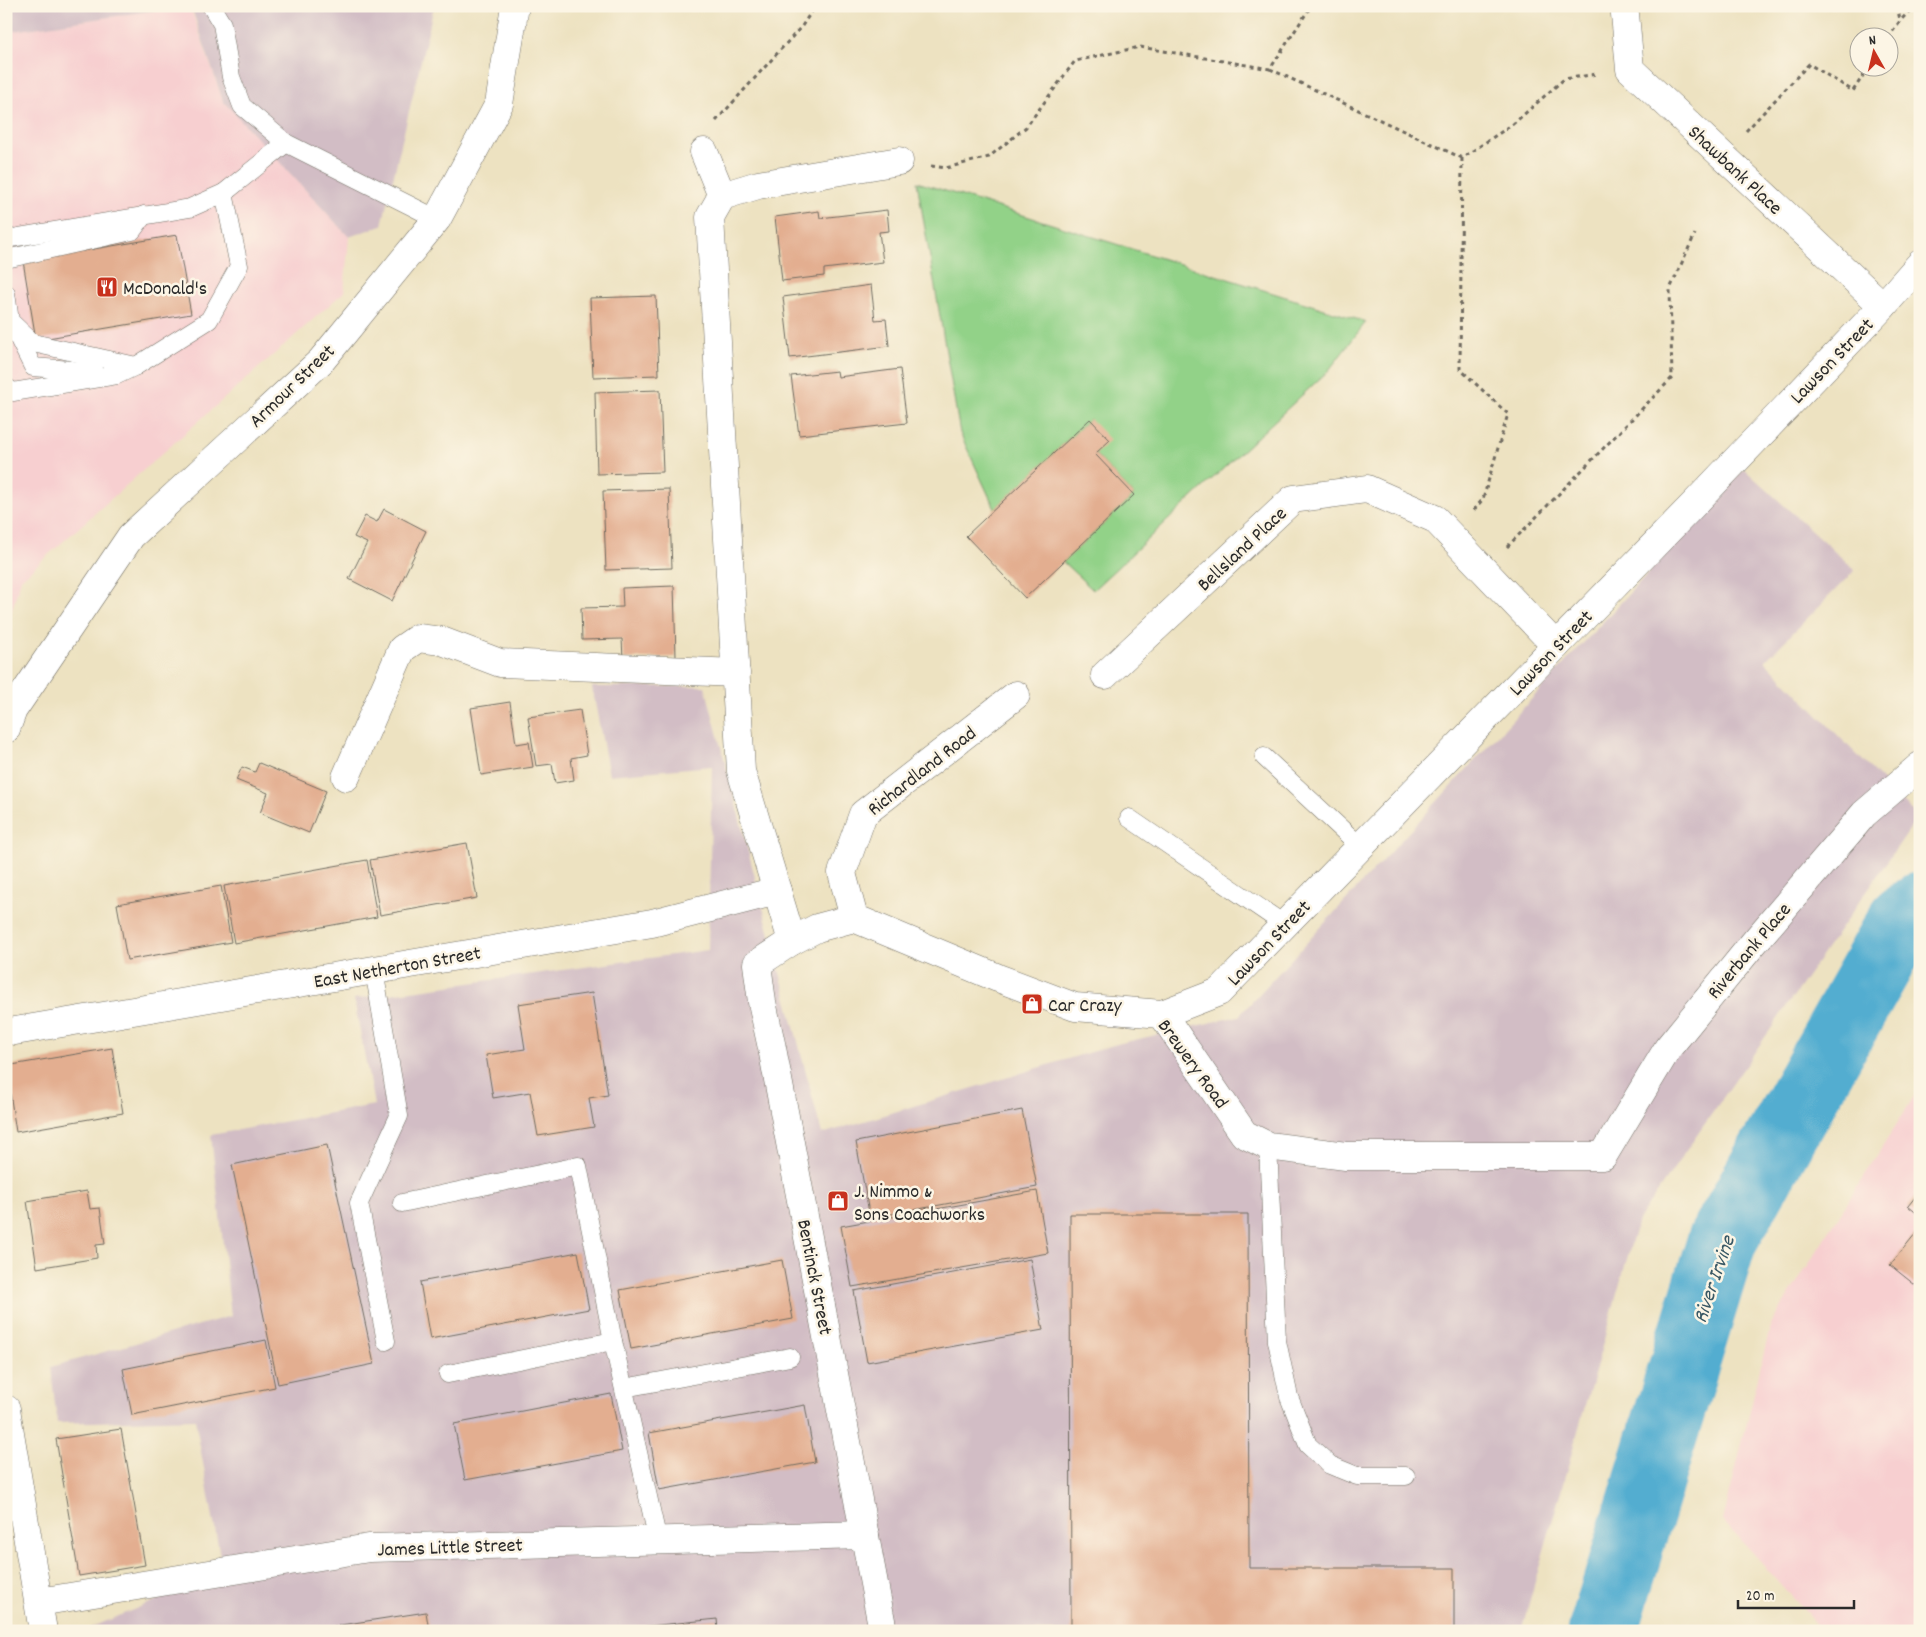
<svg xmlns="http://www.w3.org/2000/svg" width="1926" height="1637" font-family="Dekko,sans-serif">
<rect width="100%" height="100%" fill="#fcf5e5"/>
<filter id="ink" filterUnits="userSpaceOnUse"><feTurbulence type="fractalNoise" baseFrequency=".02" numOctaves="2"/><feDisplacementMap in="SourceGraphic" scale="10" xChannelSelector="R" yChannelSelector="G"/><feConvolveMatrix kernelMatrix="1 2 1 2 8 2 1 2 1" color-interpolation-filters="sRGB"/></filter>
<filter id="wash" filterUnits="userSpaceOnUse"><feTurbulence type="fractalNoise" baseFrequency=".0096" numOctaves="4" result="noise"/><feDisplacementMap in="SourceGraphic" scale="20" xChannelSelector="R" yChannelSelector="G"/><feGaussianBlur stdDeviation="1.12" result="paint"/><feColorMatrix in="noise" values="0 0 0 0 0 0 0 0 0 0 0 0 0 0 0 0 0 1.4 0 .05"/><feComposite in="paint" operator="in"/></filter>
<g filter="url(#wash)">
<rect width="100%" height="100%" fill="#ede2c1"/>
<g fill="#f7cfd0">
<path d="M184 6H190L223 101 349 237 344 292 21 579 6 630V32Z"/>
<path d="M1920 1087V1631H1823L1723 1521 1771 1324Z"/>
</g>
<g fill="#d2bdc5">
<path d="M6 6H184L6 32Z"/>
<path d="M191 6H434L382 225 349 237 223 101Z"/>
<path d="M1744 469 1855 570 1765 661 1918 817 1638 1220 1521 1631H88V1629L223 1572 195 1419 57 1423 51 1367 231 1316 211 1135 374 1105 354 999 708 950 712 766 609 775 592 687 705 686 822 1134 1117 1044 1239 1016Z"/>
</g>
<path fill="#92d288" stroke="#5e7e5a" d="M917 182 1366 322 1329 370 1093 590 1063 562 1134 495 1095 454 1090 419 995 509 960 433Z"/>
<g fill="none" stroke-linecap="round" stroke-linejoin="round">
<path stroke="#52add0" stroke-width="70" d="M1603 1631 1722 1241 1903 920 1920 907"/>
</g>
<g id="blocks">
<g fill="#e3ae90">
<path d="M887 210 889 231 879 232 883 262 824 269V276L782 281 775 217 819 211 820 218Z"/>
<path d="M177 235 191 314 36 340 23 261Z"/>
<path d="M871 285 875 320 886 319 889 346 790 358 783 297Z"/>
<path d="M656 296 659 375 593 377 590 298Z"/>
<path d="M900 369 907 423 799 435 791 376 837 371 838 377Z"/>
<path d="M660 390 663 472 597 474 595 392Z"/>
<path d="M1090 419 1110 440 1095 454 1134 495 1025 598 966 536Z"/>
<path d="M669 489 672 568 606 570 603 491Z"/>
<path d="M384 509 426 531 392 601 349 579 367 543 354 537 365 516 377 522Z"/>
<path d="M674 586 676 657 623 659 622 639 582 640 581 608 623 607 622 588Z"/>
<path d="M510 702 516 744 529 742 533 767 481 775 471 708Z"/>
<path d="M580 710 587 755 571 758 574 780 555 783 552 764 536 766 528 717Z"/>
<path d="M259 763 326 791 309 833 260 813 268 793 236 780 242 767 255 772Z"/>
<path d="M467 843 477 898 380 915 370 860Z"/>
<path d="M367 860 377 917 234 943 224 886Z"/>
<path d="M221 886 231 942 127 960 117 904Z"/>
<path d="M592 993 608 1095 589 1098 594 1127 538 1136 530 1092 493 1098 486 1055 525 1049 518 1004Z"/>
<path d="M112 1048 123 1113 16 1132 6 1066Z"/>
<path d="M1022 1110 1037 1187 870 1218 856 1142Z"/>
<path d="M327 1145 374 1364 278 1384 232 1165Z"/>
<path d="M87 1191 90 1209 100 1208 105 1244 96 1245 97 1258 37 1268 27 1201Z"/>
<path d="M1037 1191 1048 1253 852 1287 841 1226Z"/>
<path d="M1920 1191V1216L1908 1206Z"/>
<path d="M1070 1214H1248L1249 1568H1454V1631H1071Z"/>
<path d="M1920 1228V1289L1890 1265Z"/>
<path d="M578 1252 589 1309 430 1339 420 1282Z"/>
<path d="M1030 1259 1043 1330 867 1362 854 1291Z"/>
<path d="M782 1260 793 1319 631 1349 620 1290Z"/>
<path d="M266 1340 275 1387 132 1415 123 1369Z"/>
<path d="M611 1394 622 1451 465 1480 454 1424Z"/>
<path d="M805 1405 815 1462 659 1490 649 1433Z"/>
<path d="M121 1429 145 1565 79 1576 56 1439Z"/>
<path d="M426 1612 429 1631H335L334 1626Z"/>
<path d="M717 1619 718 1631H620V1629Z"/>
</g>
</g>
</g>
<g filter="url(#ink)">
<use href="#blocks" fill-opacity="0" stroke="#6f6b60" stroke-width="1"/>
<g fill="none" stroke-linecap="round" stroke-linejoin="round">
<g stroke="#6f6b60" stroke-width="19">
<g id="service">
<path d="M211 6 222 24 231 77 242 106 286 143 437 219"/>
<path d="M224 193 286 143"/>
<path d="M6 239 190 208 224 193 239 266 209 320 136 366 117 375 13 392 6 387"/>
<path d="M6 259 132 231 144 215"/>
<path d="M6 293 10 321 33 343 136 366"/>
<path d="M16 333 33 367 84 371 93 368"/>
<path d="M1264 757 1361 847"/>
<path d="M1129 818 1285 925"/>
<path d="M374 970 399 1116 359 1203 386 1341"/>
<path d="M1268 1146 1277 1341 1289 1397 1308 1445 1330 1465 1357 1476H1406"/>
<path d="M402 1203 578 1166 613 1341 658 1541"/>
<path d="M448 1374 613 1341"/>
<path d="M624 1388 790 1357"/>
</g>
</g>
<g stroke="#6f6b60" stroke-width="29">
<g id="minor">
<path d="M1625 14 1630 69 1883 306"/>
<path d="M704 152 722 196"/>
<path d="M1105 675 1293 499 1367 489 1435 519 1556 646"/>
<path d="M346 777 402 649 418 638 442 641 500 663 736 673"/>
<path d="M854 918 842 873 863 814 1016 695"/>
<path d="M792 941 741 771 710 217 722 196 758 185 899 161"/>
<path d="M1162 1014 1219 992 1695 503 1883 306 1920 264"/>
<path d="M15 1031 652 923 777 891"/>
<path d="M39 1602 369 1548 865 1535"/>
<path d="M883 1631 772 1048 762 1002 757 964 792 941 817 928 854 918 998 978 1075 1007 1162 1014 1244 1134 1268 1146 1346 1156H1603L1668 1048 1752 945 1864 814 1920 766"/>
</g>
</g>
<g stroke="#6f6b60" stroke-width="29">
<g id="secondary">
<path d="M6 729 13 710 131 536 321 361 437 219 499 104 515 6"/>
<path d="M6 1409 43 1631"/>
</g>
</g>
<g stroke="#6f6b60" stroke-width="3" stroke-dasharray="4 4" stroke-linecap="butt">
<path d="M1897 6 1900 20"/>
<path d="M1888 38 1900 21 1914 6"/>
<path d="M1270 69 1462 158 1513 124 1564 79 1597 74"/>
<path d="M716 121 802 26 815 6"/>
<path d="M1746 131 1809 64 1853 91 1868 68"/>
<path d="M1462 158 1460 369 1508 414 1483 499 1473 511"/>
<path d="M931 166 946 168 989 157 1026 127 1075 61 1140 47 1270 69 1311 6"/>
<path d="M1507 547 1672 378 1670 289 1695 234"/>
</g>
<use href="#service" stroke="#fff" stroke-width="18"/>
<use href="#minor" stroke="#fff" stroke-width="28"/>
<use href="#secondary" stroke="#fff" stroke-width="28"/>
</g>
</g>
<defs>
<g id="restaurant-square" transform="scale(1.125)"><rect x="-9" y="-9" width="18" height="18" rx="4" fill="#c8321e" stroke="#fcf5e5"/><path d="M-5-6h1v4h1v-4h1v4h1v-4h1v5L-1.5 .5V6h-2V.5L-5-1ZM5-6V6H3V1.5H1.5Q1.5-4 5-6Z" fill="#fff"/></g>
<g id="shop-square" transform="scale(1.125)"><rect x="-9" y="-9" width="18" height="18" rx="4" fill="#c8321e" stroke="#fcf5e5"/><path d="M-5-2.5h2.3a2.7 3.5 0 0 1 5.4 0H5L5.5 6h-11ZM-1.5-2.5h3a1.5 2.3 0 0 0-3 0Z" fill="#fff"/></g>
</defs>
<g fill-rule="evenodd">
<use href="#restaurant-square" x="107" y="287"/>
<use href="#shop-square" x="1032" y="1004"/>
<use href="#shop-square" x="838" y="1201"/>
</g>
<g text-anchor="middle" stroke-width="5" stroke-linejoin="round" paint-order="stroke">
<g font-size="20" fill="#2b2b2b" stroke="#fcf5e5">
<text transform="translate(1736 169) rotate(43)" y="7">Shawbank Place</text>
<text transform="translate(1831 360) rotate(-46)" y="7">Lawson Street</text>
<text transform="translate(291 385) rotate(-44)" y="7">Armour Street</text>
<text transform="translate(1241 548) rotate(-43)" y="7">Bellsland Place</text>
<text transform="translate(1550 652) rotate(-46)" y="7">Lawson Street</text>
<text transform="translate(921 770) rotate(-38)" y="7">Richardland Road</text>
<text transform="translate(1268 942) rotate(-46)" y="7">Lawson Street</text>
<text transform="translate(1748 950) rotate(-50)" y="7">Riverbank Place</text>
<text transform="translate(397 966) rotate(-10)" y="7">East Netherton Street</text>
<text transform="translate(1194 1063) rotate(54)" y="7">Brewery Road</text>
<text transform="translate(816 1277) rotate(79)" y="7">Bentinck Street</text>
<text transform="translate(450 1546) rotate(-2)" y="7">James Little Street</text>
</g>
<g font-size="20" fill="#2b2b2b" stroke="#fcf5e5" text-anchor="start">
<text x="123" y="294">McDonald's</text>
<text x="1048" y="1011">Car Crazy</text>
<text x="854" y="1197">J. Nimmo &amp;<tspan x="854" dy="23">Sons Coachworks</tspan></text>
</g>
<g font-size="21" font-style="italic" fill="#395865" stroke="#fcf5e5">
<text transform="translate(1713 1279) rotate(-71)" y="7">River Irvine</text>
</g>
</g>
<rect width="1926" height="1637" fill="none" stroke="#fcf5e5" stroke-width="25"/>
<g transform="translate(1874 52) rotate(352)"><circle r="24" fill="#fcf5e5" stroke="#a8a49b"/>
<path d="M0-4L9 19L0 12L-9 19Z" fill="#c8321e"/>
<text y="-8" font-size="14" font-weight="bold" text-anchor="middle" fill="#2b2b2b">N</text>
</g>
<path d="M1738 1600v8h116v-8" fill="none" stroke="#2b2b2b" stroke-width="2.5"/>
<text x="1746" y="1600" font-size="15" fill="#2b2b2b" stroke="#fcf5e5" stroke-width="4" paint-order="stroke">20 m</text>
</svg>
